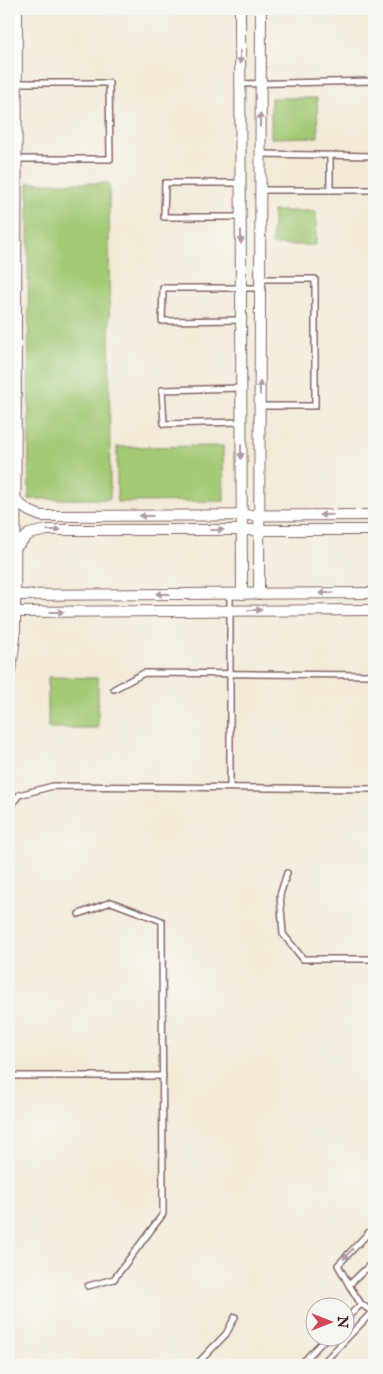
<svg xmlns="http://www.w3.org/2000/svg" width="383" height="1374" font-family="'IM FELL English',serif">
<rect width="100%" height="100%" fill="#f6f6f2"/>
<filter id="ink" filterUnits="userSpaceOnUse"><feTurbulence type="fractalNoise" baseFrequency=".02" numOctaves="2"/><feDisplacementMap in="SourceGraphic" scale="10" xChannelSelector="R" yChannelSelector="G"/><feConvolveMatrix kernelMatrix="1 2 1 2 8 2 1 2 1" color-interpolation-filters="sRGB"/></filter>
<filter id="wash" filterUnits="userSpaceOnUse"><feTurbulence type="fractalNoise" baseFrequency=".0096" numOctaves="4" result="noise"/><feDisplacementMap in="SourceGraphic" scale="20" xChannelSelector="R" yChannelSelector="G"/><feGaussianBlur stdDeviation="1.12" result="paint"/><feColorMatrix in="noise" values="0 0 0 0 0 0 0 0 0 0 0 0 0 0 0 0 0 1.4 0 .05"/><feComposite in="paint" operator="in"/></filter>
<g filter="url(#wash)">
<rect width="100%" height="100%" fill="#f2ead7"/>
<g fill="#a3c974" stroke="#767450">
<path d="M271 98H317L318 137 271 138Z"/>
<path d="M28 183H109L110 499H29Z"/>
<path d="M273 211H316V245H272Z"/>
<path d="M223 446 224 501 117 502V447Z"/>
<path d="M48 677 98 678V728H48Z"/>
</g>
</g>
<g filter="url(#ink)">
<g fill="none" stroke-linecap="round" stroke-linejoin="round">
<g stroke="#856667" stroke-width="8">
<g id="service">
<path d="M15 83H109L110 159H16"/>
<path d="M240 84 374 81"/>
<path d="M260 154 374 156"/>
<path d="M240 183H165L164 217H241"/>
<path d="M261 190H374"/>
<path d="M330 190V155"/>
<path d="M260 279H315V406H260"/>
<path d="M241 320 162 321 163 288H260"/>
<path d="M241 422 164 424 162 390 241 388"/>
<path d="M230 594V787"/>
<path d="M114 689 144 673 374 675"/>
<path d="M9 808 19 795 53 786 374 789"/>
<path d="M287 873 280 895 283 934 303 959H374"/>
<path d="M79 914 111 902 162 921 163 1214 114 1279 88 1286"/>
<path d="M9 1076H163"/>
<path d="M349 1285 338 1265 374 1227"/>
<path d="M361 1304 374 1313"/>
<path d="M346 1319 361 1304 349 1285 374 1261"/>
<path d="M196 1365 226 1334 235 1317"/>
<path d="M300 1365 328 1336"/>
<path d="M321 1365 374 1310"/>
</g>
</g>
<g stroke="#856667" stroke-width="12">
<g id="minor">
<path d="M240 9 242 594"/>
<path d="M13 499 29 511 41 516 374 515"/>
<path d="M13 550 29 534 47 530H374"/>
<path d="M259 594 261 9"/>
<path d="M9 595 374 593"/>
<path d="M9 612 374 610"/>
</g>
</g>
<g stroke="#856667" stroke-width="16">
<path id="tertiary" d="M9 669 13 637 15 9"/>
</g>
<use href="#service" stroke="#fff" stroke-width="5"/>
<use href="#minor" stroke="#fff" stroke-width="10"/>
<use href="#tertiary" stroke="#fff" stroke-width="14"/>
</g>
<defs><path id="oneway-solid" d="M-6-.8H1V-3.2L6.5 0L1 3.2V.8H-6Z" transform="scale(1.25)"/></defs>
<g fill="#ae9aa0">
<use href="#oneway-solid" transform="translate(240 57) rotate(90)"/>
<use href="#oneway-solid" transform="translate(260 120) rotate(-90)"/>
<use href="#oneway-solid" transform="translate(241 237) rotate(90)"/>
<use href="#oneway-solid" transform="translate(260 388) rotate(-90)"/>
<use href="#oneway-solid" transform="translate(241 452) rotate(90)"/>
<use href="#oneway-solid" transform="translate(326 515) rotate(179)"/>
<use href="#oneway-solid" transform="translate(146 516) rotate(-180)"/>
<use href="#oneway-solid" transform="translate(54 530) rotate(-1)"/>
<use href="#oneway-solid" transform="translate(217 530)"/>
<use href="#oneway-solid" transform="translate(326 593) rotate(180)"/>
<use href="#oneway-solid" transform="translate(163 594) rotate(180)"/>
<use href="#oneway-solid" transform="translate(255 610)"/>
<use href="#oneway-solid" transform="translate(57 612)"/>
<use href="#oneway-solid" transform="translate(348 1254) rotate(133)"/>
</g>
</g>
<rect width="383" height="1374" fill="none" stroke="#f6f6f2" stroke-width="30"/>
<g transform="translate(330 1322) rotate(90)"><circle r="24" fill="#f6f6f2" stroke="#b1a0a2"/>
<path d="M0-4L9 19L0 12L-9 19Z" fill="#d1495b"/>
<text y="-8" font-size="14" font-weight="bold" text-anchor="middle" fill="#4a1f2b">N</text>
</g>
</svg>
